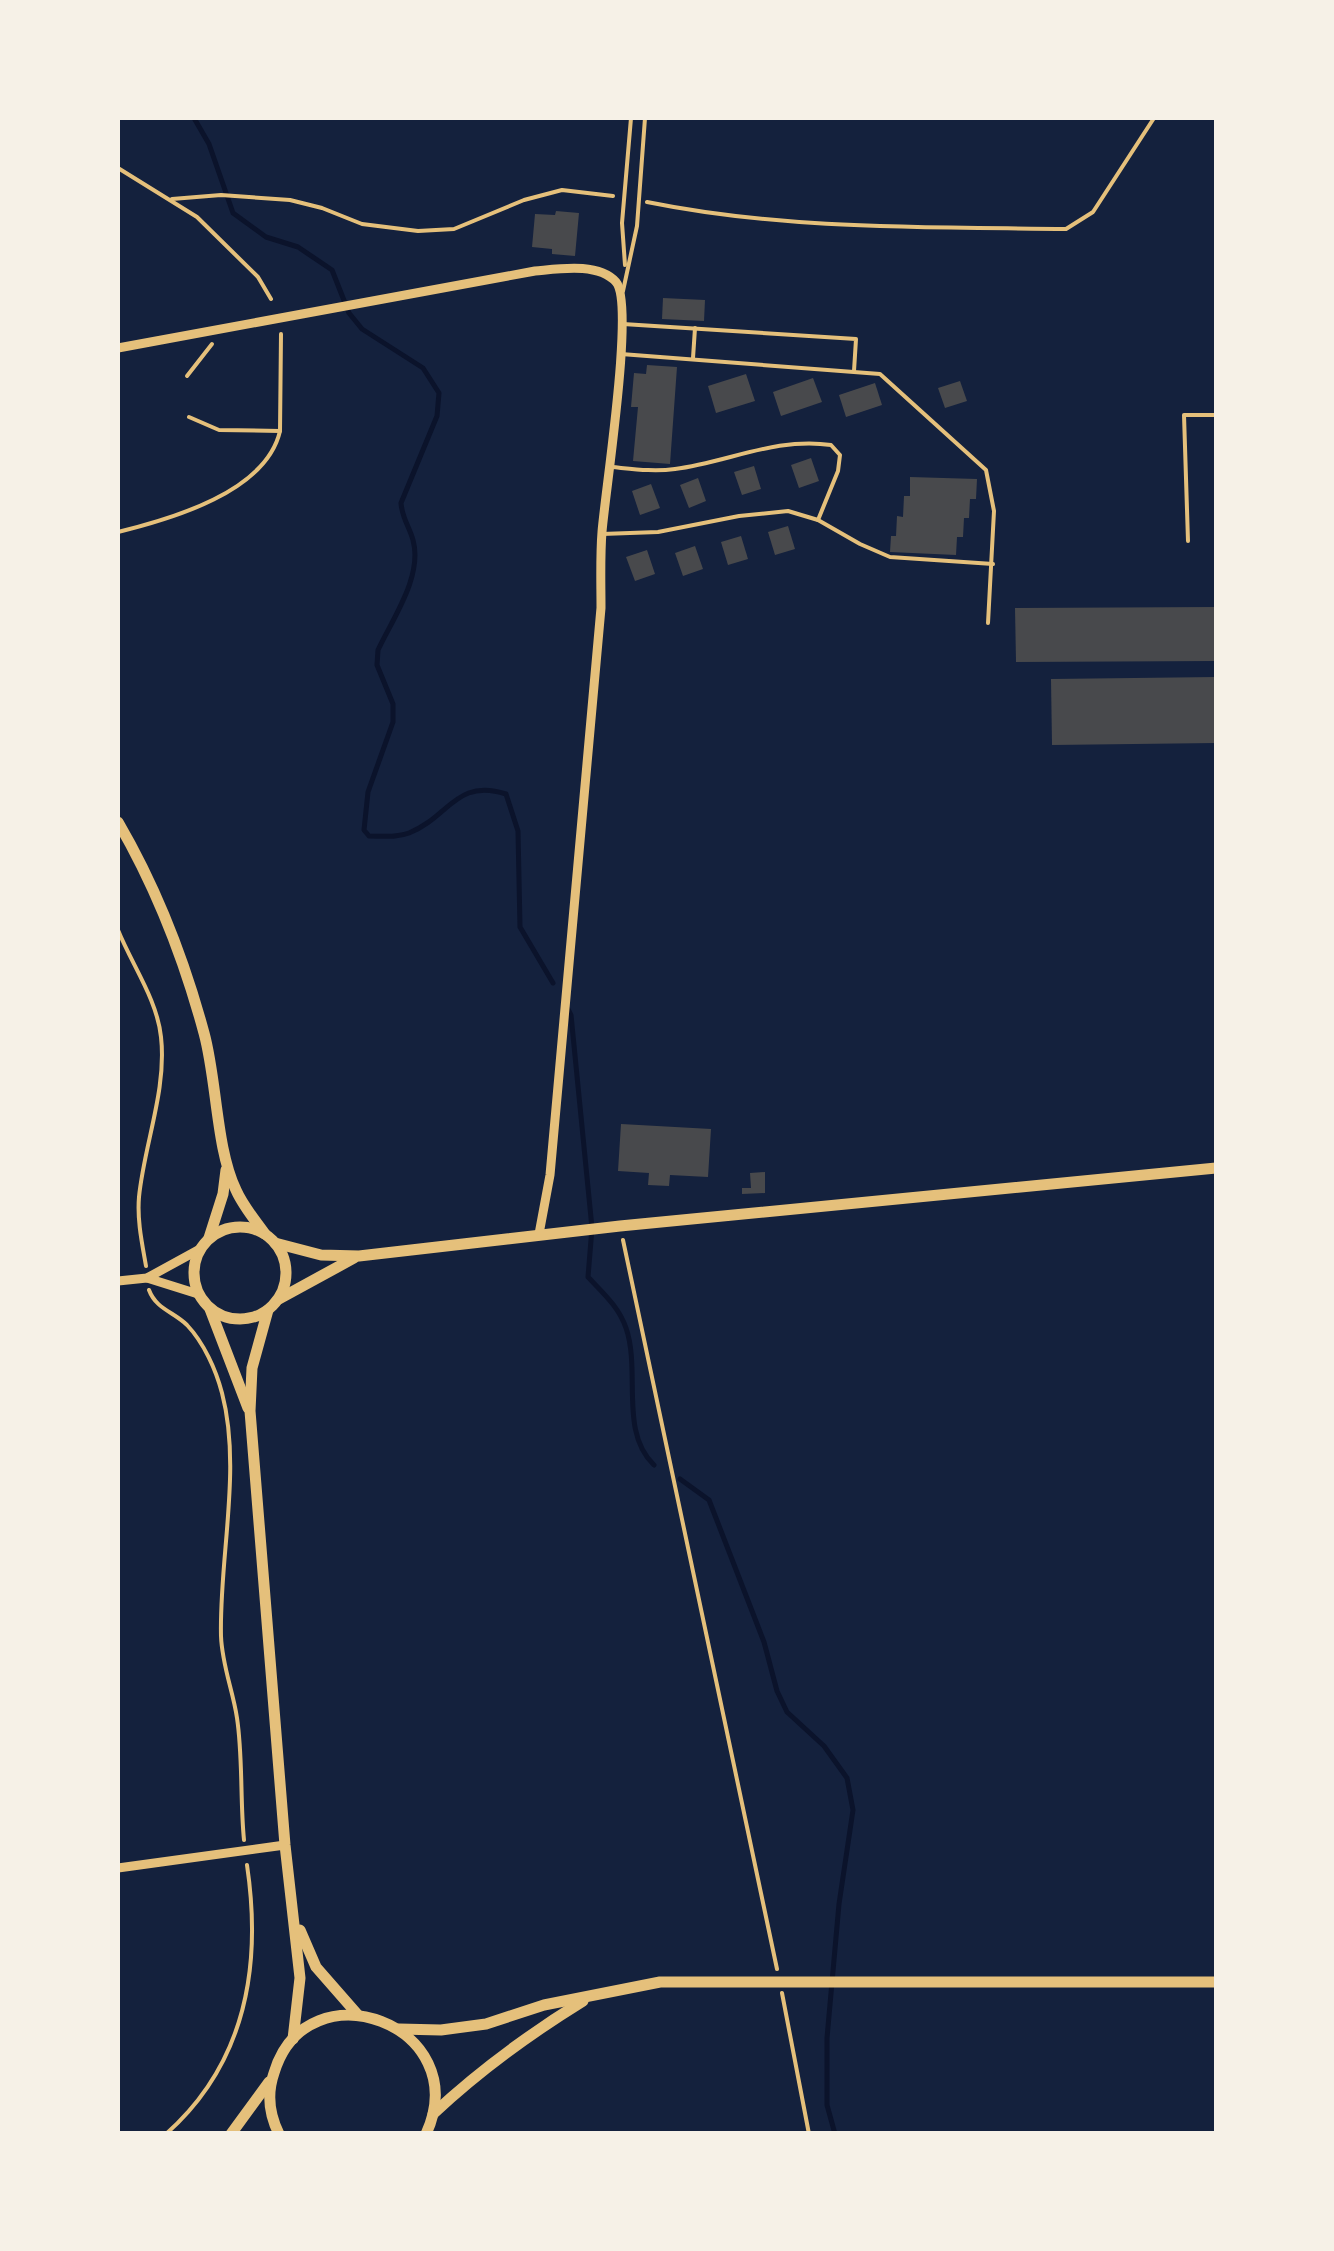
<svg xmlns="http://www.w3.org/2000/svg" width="1334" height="2251" font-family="Montserrat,sans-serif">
<rect width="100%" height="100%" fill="#14213d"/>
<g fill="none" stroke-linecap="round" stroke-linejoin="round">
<g stroke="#0b132b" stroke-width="5">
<path d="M194 118 209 144 233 213 266 237 298 247 332 270 349 313 362 329 423 368 439 393 437 416 401 503C402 518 409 526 413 540 423 576 393 618 378 650L377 665 393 704V722L368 792 364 830 369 836C382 836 396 838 409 833 449 817 456 778 506 794L518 831 520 927 553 983"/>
<path d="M568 1009 571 1015 592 1228 588 1277C603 1293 619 1307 626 1328 641 1371 619 1432 654 1465"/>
<path d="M680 1479 709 1500 764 1642 777 1691 787 1712 824 1746 847 1778 853 1810 839 1904 827 2038V2105L835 2134"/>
</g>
</g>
<g fill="#48494c">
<path d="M556 211 579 213 575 256 552 254V249L532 247 535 214 555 215Z"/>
<path d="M663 298 705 300 704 321 662 319Z"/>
<path d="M647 365 677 367 670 464 633 461 638 407H631L634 373 646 374Z"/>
<path d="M746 374 755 401 716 413 708 386Z"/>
<path d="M813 378 822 402 781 416 773 392Z"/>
<path d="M960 381 967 401 945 408 938 388Z"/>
<path d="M875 383 882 405 846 417 839 395Z"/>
<path d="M811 458 819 481 799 488 791 465Z"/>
<path d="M754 466 761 489 742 495 734 472Z"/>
<path d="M910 477 977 479 976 499H970L969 518H964L963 537H957L956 555 890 552 891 536H896L897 516 903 517 904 496H910Z"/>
<path d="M698 478 706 501 689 508 680 485Z"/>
<path d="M651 484 660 508 640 515 632 491Z"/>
<path d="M788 526 795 549 775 555 768 532Z"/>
<path d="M741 536 748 559 728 565 721 542Z"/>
<path d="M695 546 703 569 683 576 675 553Z"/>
<path d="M647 550 655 574 635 581 626 557Z"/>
<path d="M1216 607V661L1016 662 1015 608Z"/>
<path d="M1216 677V743L1052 745 1051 679Z"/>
<path d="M621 1124 711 1129 708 1177 670 1175 669 1186 648 1185 649 1173 618 1171Z"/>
<path d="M765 1172V1193L742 1194V1188H751L750 1173Z"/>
</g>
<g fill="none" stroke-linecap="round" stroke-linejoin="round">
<g stroke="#e5c07b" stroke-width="4">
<path d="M118 168 197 217 258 277 271 299"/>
<path d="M172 199 221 195 290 200 322 208 362 224 418 231 454 229 524 200 562 190 613 196"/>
<path d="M647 202C785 230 925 227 1066 229L1093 212 1154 118"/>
<path d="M187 376 212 344"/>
<path d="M189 417 219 430 280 431"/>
<path d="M118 532C171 519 266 492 280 431L281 334"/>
<path d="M118 930C132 965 157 999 161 1037 167 1090 144 1145 139 1197 137 1220 142 1243 146 1266"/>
<path d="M623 1240 777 1969"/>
<path d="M149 1290C156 1309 174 1312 187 1325 204 1343 216 1370 222 1393 242 1469 219 1558 221 1636 222 1665 233 1691 237 1718 243 1758 240 1800 244 1840"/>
<path d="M782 1993 809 2134"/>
<path d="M166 2134C246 2063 262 1966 247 1865"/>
</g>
<g stroke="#e5c07b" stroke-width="4">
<path d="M625 265 622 223 631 118"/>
<path d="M623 291 637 226 645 118"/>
<path d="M623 324 856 339 854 371"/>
<path d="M621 354 880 374 986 470 994 511 988 623"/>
<path d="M693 358 695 328"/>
<path d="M612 467C633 469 654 472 675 469 728 462 776 437 831 445L840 455 838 471 818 520"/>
<path d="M602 534 658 532 739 516 788 511 818 520 860 544 890 557 993 564"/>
<path d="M1188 541 1184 415H1216"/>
</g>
<g stroke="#e5c07b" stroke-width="9">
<path d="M118 348 535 271C558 269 598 262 616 282 635 304 605 492 602 532 600 557 601 583 601 608L550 1175 539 1234"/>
<path d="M147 1278 198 1294"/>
<path d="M118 1281 147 1278 200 1249"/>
<path d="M118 1868 285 1845"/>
</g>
<g stroke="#e5c07b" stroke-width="11">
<path d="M118 822C157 889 184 959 204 1033 217 1080 216 1149 236 1190 243 1206 255 1220 265 1234"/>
<circle cx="240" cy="1273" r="46"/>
<path d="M209 1238 223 1194 226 1170"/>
<path d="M275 1243 321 1255 359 1256 620 1226 1216 1168"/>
<path d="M279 1299 354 1258"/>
<path d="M210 1309 248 1408"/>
<path d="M268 1310 252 1368 250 1411 285 1845 300 1978 293 2039"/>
<path d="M300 1930 316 1967 358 2015"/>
<path d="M399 2029 441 2030 486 2024 544 2005 660 1982H1216"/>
<path d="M433 2114C480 2070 528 2035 583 2001"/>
<path d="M231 2134 269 2082"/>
<path d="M279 2134C269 2114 267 2093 274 2073 307 1963 476 2025 426 2134"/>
</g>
</g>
<rect width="1334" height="2251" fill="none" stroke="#f6f1e7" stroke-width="240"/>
</svg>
